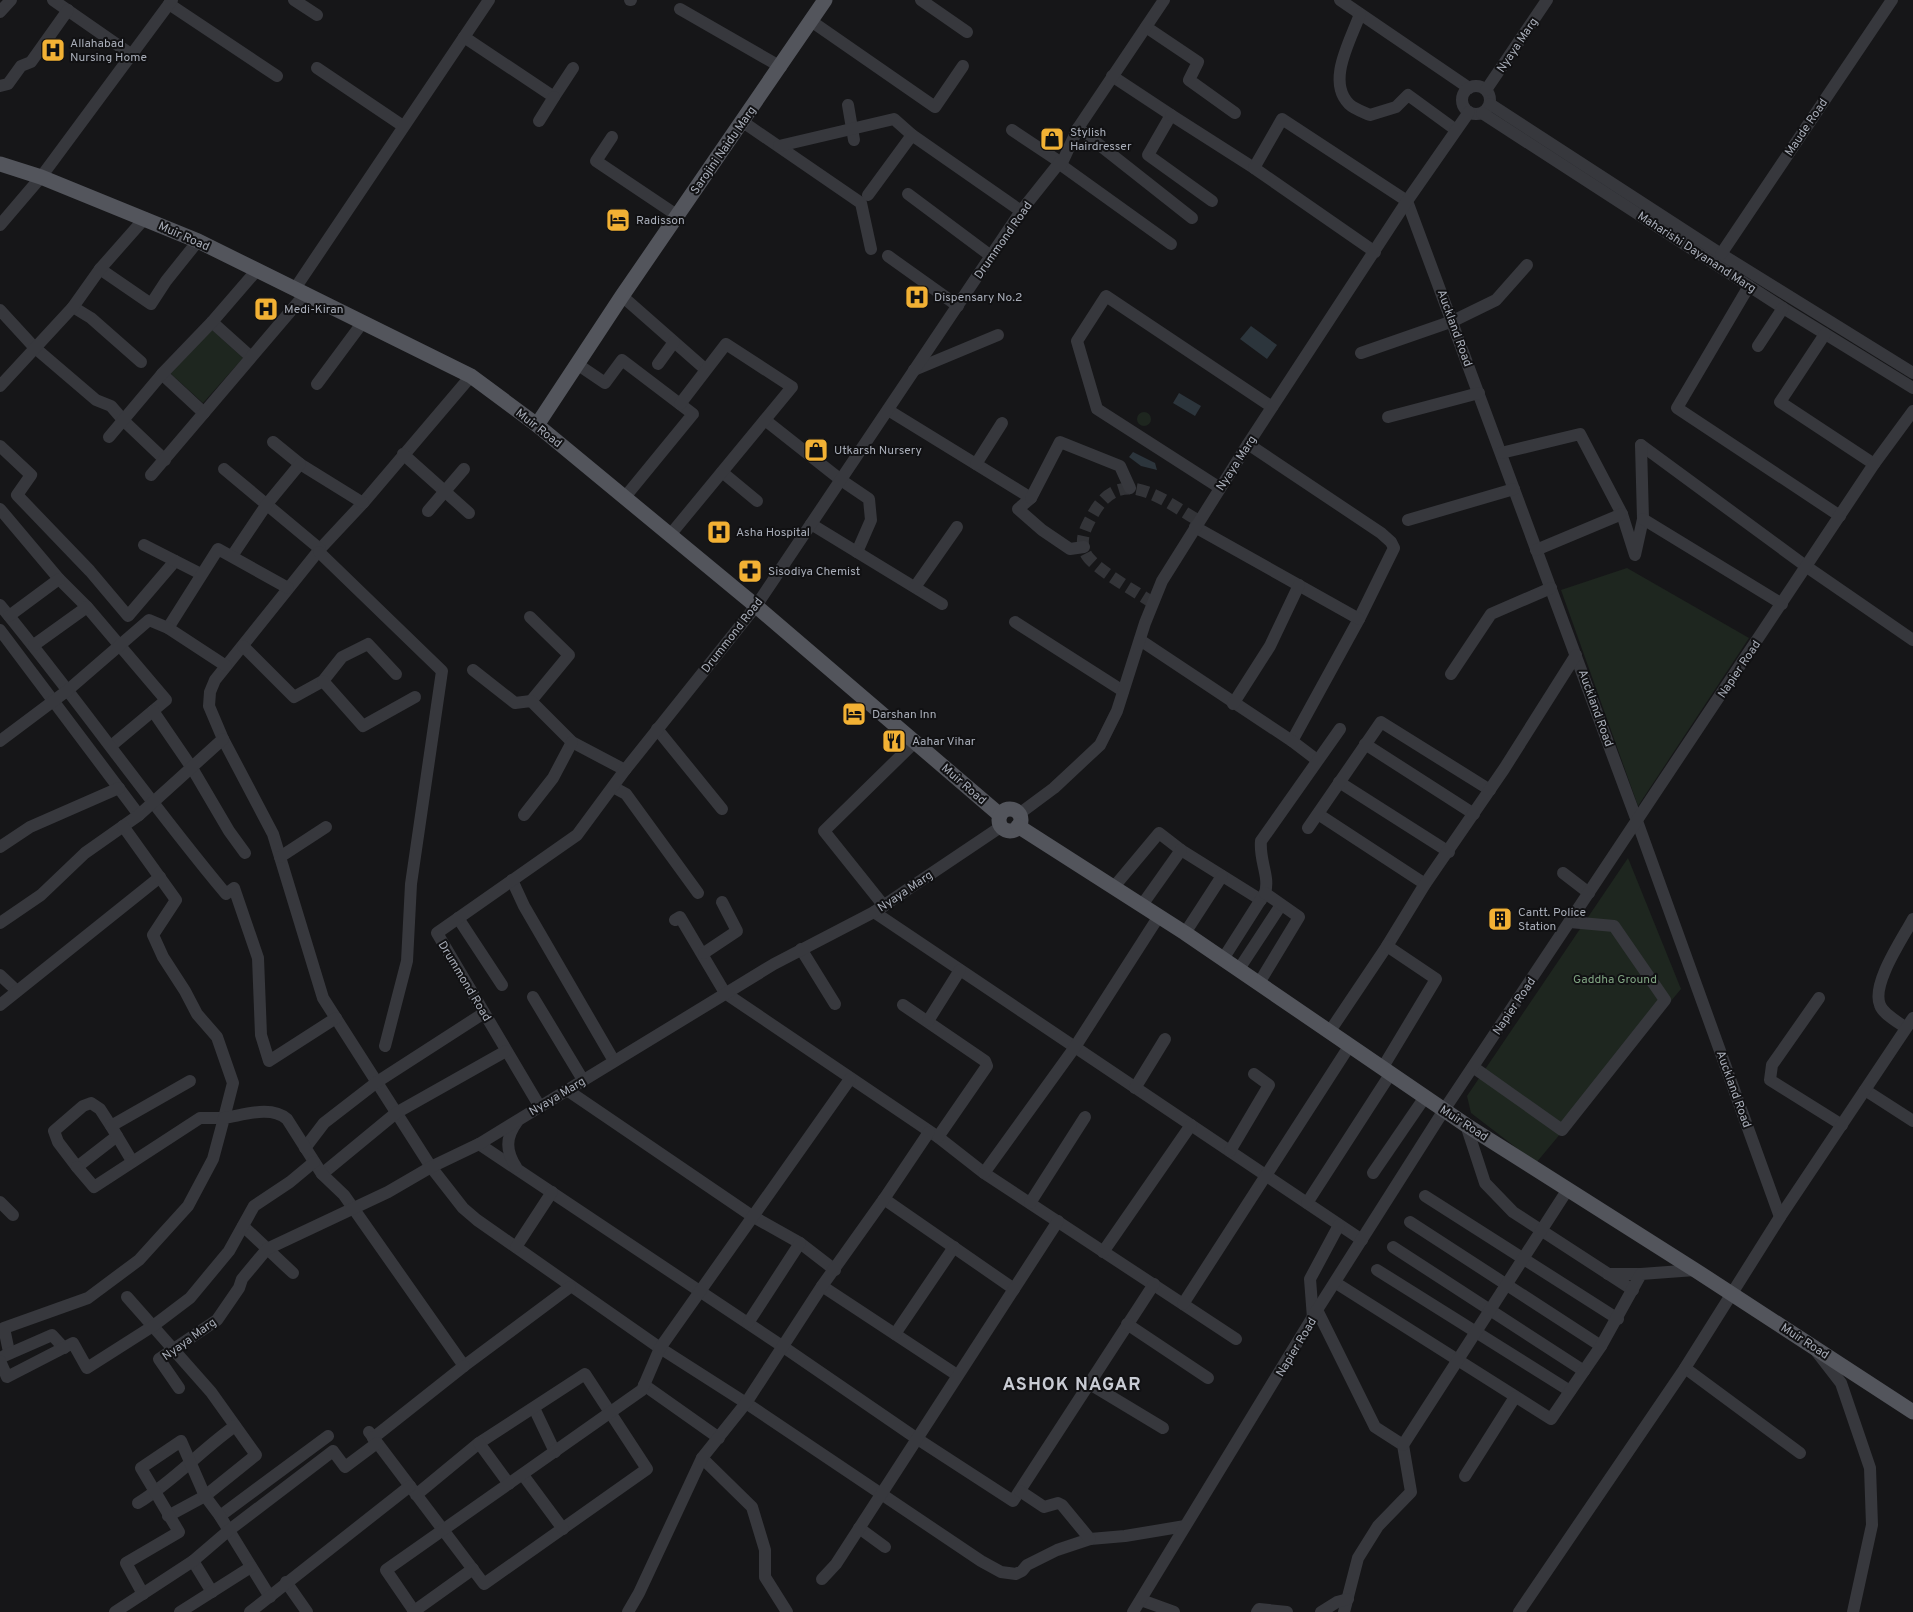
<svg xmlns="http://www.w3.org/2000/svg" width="1913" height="1612" font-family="Overpass,sans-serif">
<rect width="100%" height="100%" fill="#161618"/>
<g fill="#1e261f">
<path d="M210 328 243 358 203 403 170 373Z"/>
<circle cx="1144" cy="419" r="7"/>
<path d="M1627 568 1749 638 1638 806 1561 590Z"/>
<path d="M1628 858 1681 989 1536 1163 1471 1113 1467 1096Z"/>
</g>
<g fill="#2c353c">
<path d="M1251 326 1277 345 1267 359 1240 339Z"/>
<path d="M1179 393 1201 406 1195 416 1173 403Z"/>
<path d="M1133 452 1155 463 1157 470 1141 466 1129 457Z"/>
</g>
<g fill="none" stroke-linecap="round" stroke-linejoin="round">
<path stroke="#333438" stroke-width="12" stroke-dasharray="12 6" stroke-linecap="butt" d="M1153 603C1138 593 1093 568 1086 554 1079 541 1085 529 1091 518 1119 462 1161 499 1199 521"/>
<g stroke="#37383d" stroke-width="12">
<path d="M53 0 132 55"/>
<path d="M294 0 317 15"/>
<path d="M630 0H631"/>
<path d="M921 0 967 32"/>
<path d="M1340 0 1469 88"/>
<path d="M169 4 277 76"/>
<path d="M680 9 781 67"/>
<path d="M0 12 11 0"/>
<path d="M1360 14C1351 40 1326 81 1349 104 1354 109 1363 112 1370 115L1396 107 1408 95 1456 130"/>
<path d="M811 21 935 107 963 66"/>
<path d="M1146 27 1198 62 1189 80 1235 113"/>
<path d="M464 37 554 97 573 68"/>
<path d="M317 68 403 126"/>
<path d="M1112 76 1171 115 1148 155 1212 201"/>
<path d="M0 86 8 84 21 66 31 62 68 10"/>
<circle cx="1476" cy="100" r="14"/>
<path d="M1486 90 1547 0"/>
<path d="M1490 104 1721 254 1913 373"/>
<path d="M848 105 854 140"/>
<path d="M1482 113 1783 308 1913 388"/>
<path d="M1171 115 1254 168"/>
<path d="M539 121 554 97"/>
<path d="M743 122 861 203 871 249"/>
<path d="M1078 128 1192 218"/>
<path d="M1012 130 1060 162"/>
<path d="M612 137 596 161 678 216"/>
<path d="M779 146 894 119 912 135"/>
<path d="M1061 165 1171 244"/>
<path d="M908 194 991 256"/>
<path d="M868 195 912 135 1021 211"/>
<path d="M0 225 41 177 172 0"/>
<path d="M1375 252 1254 168 1282 119 1407 201 1637 821 1780 1217"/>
<path d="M1721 254 1892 0"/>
<path d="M888 256 958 306"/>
<path d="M100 269 151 304 166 281 198 241"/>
<path d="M1749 286 1677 408 1840 516"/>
<path d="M296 287 489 0"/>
<path d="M622 296 705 369"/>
<path d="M73 307 91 318 141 362"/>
<path d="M0 310 34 347 96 400 111 406 124 421 165 460"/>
<path d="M212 322 251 357"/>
<path d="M1825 334 1780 402 1874 464"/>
<path d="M1758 346 1783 308"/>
<path d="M1361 353 1453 321 1496 300 1527 265"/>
<path d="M577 364 605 383 622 360 693 414 625 497"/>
<path d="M658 364 674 342"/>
<path d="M914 370 998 335"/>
<path d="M162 374 204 413"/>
<path d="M471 376 363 503 320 549 215 680 210 692 209 706 223 739 273 834 323 998 431 1167 463 1208 477 1220 660 1348 746 1403 981 1561 1001 1572 1016 1574 1022 1571 1027 1565 1057 1550 1090 1539 1125 1536 1185 1526"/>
<path d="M317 384 363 322"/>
<path d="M0 386 73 307 100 269 145 218"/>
<path d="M888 410 1031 498 1018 509 1042 530 1070 549 1084 547"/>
<path d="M1388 417 1479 393"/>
<path d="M765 420 841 480 869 499 871 520 857 552"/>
<path d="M109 437 162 374 212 322 257 270"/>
<path d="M273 442 300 464 363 503"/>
<path d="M1248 444 1381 533 1391 542 1394 548 1359 619 1292 741"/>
<path d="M1641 445 1807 567 1913 640"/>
<path d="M0 446 31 475 17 495 90 571 128 616 175 561"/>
<path d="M1501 453 1580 434 1622 514 1635 555 1643 519 1641 445"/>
<path d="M403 454 469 513"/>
<path d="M976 464 1002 423"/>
<path d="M224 469 320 549"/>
<path d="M722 472 757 501"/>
<path d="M151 475 306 293"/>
<path d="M1220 488 1097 409 1077 341 1106 296 1272 407"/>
<path d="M1031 498 1060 442 1120 466 1130 488"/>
<path d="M0 509 59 579 87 607 166 700 111 746"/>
<path d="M428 511 464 469"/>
<path d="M1643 519 1782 604"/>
<path d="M1408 520 1514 489"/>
<path d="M811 524 942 604"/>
<path d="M1195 527 1359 619"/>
<path d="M670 535 792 387 726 344 680 404"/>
<path d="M144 545 201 574"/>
<path d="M1536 550 1622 514"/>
<path d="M319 552 442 671 411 884 407 961 385 1046"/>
<path d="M232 556 267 504 300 464"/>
<path d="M915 587 957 527"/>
<path d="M0 605C78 699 147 800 226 894L234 888 258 958 261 1035 269 1061 336 1018"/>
<path d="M9 616 59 579"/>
<path d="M530 617 569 655 531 701"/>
<path d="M1015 622 1123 691"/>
<path d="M168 628 218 549 288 588"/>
<path d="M0 630 139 815"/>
<path d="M1140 640 1292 741 1317 760"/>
<path d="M34 645 87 607"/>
<path d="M243 646 294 697 323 681 342 657 368 644 396 674"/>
<path d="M473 670 515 703 531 701 572 742 625 770"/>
<path d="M1451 674 1491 614 1551 588"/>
<path d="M323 681 363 726 415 697"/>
<path d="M1233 704 1270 646 1299 585"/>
<path d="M153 711 192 768 229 831 245 853"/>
<path d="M657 729 722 809"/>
<path d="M0 741 68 690 149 620 168 628 226 666"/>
<path d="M1365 744 1474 814"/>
<path d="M1339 782 1449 852"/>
<path d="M613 787 626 794 698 893"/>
<path d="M1019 814 1054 788 1100 745 1117 711 1145 623 1162 581 1248 444 1407 201 1469 112"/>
<path d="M1318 814 1425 884"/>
<path d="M524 815 553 778 572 742"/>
<path d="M1308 828 1381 722 1490 790"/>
<path d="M0 847 30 827 119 788"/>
<path d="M280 857 326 827"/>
<path d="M1563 873 1589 893"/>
<path d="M512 880 524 906 614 1061"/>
<path d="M1113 888 1159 833 1181 850 1261 900"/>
<path d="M1142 905 1181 850"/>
<path d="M884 906 824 831 916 741"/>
<path d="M874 912 1362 1240"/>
<path d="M458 918 502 985"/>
<path d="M675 920 680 917 725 993 938 1137 984 1173 1236 1339"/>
<path d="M0 923 41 895 85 853 139 815 223 739"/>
<path d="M1185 933 1222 876"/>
<path d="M801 949 835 1004"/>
<path d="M704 953 737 931 722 902"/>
<path d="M1223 959 1265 893C1270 876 1259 861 1261 841L1340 729"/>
<path d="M1239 969 1281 905"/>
<path d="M0 975 17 991"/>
<path d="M1259 983 1299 917 1265 893"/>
<path d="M533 997 583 1080"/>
<path d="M1819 998 1772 1065 1770 1080 1842 1125"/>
<path d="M0 1005 160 877"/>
<path d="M903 1005 985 1061 987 1066 938 1137"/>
<path d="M928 1021 960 970"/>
<path d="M1906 1028C1898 1022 1883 1014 1880 1005 1871 984 1903 938 1913 919"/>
<path d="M1330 1031 1387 946 1425 884 1504 769 1576 655"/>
<path d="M1383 1067 1436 979 1387 946"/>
<path d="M1473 1067 1562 1130 1665 1000 1614 926 1570 922"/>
<path d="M1135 1088 1165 1039"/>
<path d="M567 1090 752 1216 800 1243 835 1270"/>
<path d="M1865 1090 1913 1121"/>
<path d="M540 1107 437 933 577 835 625 770 756 606 1021 211 1060 162 1061 165 1078 128 1164 0"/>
<path d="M1466 1125 1485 1183 1513 1212 1633 1290"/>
<path d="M111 1126 100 1109 91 1103 83 1106 54 1131 58 1142 77 1167 117 1136"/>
<path d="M479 1144 782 1346 916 1438 1013 1501 1154 1284"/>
<path d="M305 1148 324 1123 377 1082 484 1013"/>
<path d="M1230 1151 1269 1085 1254 1074"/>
<path d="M132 1161 111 1126 190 1081"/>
<path d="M77 1167 94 1187 200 1118H224L233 1083 217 1037 197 1014 185 991 163 957 153 935 176 900 123 826"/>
<path d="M516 1167C506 1151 505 1138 517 1122"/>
<path d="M984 1173 1075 1047 1159 916"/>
<path d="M1373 1173 1425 1097"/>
<path d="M322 1174 396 1113 506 1051"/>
<path d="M1425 1196 1618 1319"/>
<path d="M884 1199 1014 1289"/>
<path d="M0 1202 13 1215"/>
<path d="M1030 1203 1085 1117"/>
<path d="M1307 1203 1391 1073"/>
<path d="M1410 1222 1601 1346"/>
<path d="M243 1226 293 1273"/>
<path d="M516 1247 552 1192"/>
<path d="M1393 1247 1584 1371"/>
<path d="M1103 1252 1191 1125"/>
<path d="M1377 1270 1570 1391"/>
<path d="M1608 1274H1642"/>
<path d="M1336 1283 1551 1419 1601 1346 1641 1274 1695 1270"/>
<path d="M822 1286 957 1375"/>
<path d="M127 1297 211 1392 256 1455 205 1496 168 1516"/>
<path d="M1183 1304 1350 1045"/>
<path d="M1317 1310 1375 1427 1403 1445 1411 1492 1378 1526 1358 1558 1344 1612"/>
<path d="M1313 1318 1310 1279 1339 1225"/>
<path d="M748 1323 800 1243"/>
<path d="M1127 1324 1208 1378"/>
<path d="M895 1334 954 1247"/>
<path d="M9 1352 4 1328 88 1298 139 1260 188 1206 213 1159 224 1118C244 1115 271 1105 287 1119L322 1174 344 1195 464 1366 570 1287"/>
<path d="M1817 1352 1841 1383 1870 1468 1872 1525 1853 1612"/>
<path d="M4 1356 52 1335 64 1348"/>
<path d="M0 1361 7 1377 73 1343 87 1368 153 1326 190 1298 229 1251 254 1206 290 1182 314 1162"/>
<path d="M1685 1368 1800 1453"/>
<path d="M1090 1384 1163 1428"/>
<path d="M644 1385 719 1438"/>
<path d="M179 1388 159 1359 217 1320 239 1288 242 1279 267 1249 388 1192 431 1167 479 1144 774 964 874 912 1002 826"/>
<path d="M534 1408 555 1452"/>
<path d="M369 1432 484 1584 647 1469 585 1374 479 1443 416 1495"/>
<path d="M373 1438 464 1366"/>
<path d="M479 1443 509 1484"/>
<path d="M1403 1445 1568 1189"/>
<path d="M702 1458 752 1507 765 1550V1577L787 1612"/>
<path d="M523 1475 563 1529"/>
<path d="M1465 1476 1515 1397"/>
<path d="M1020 1491 1044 1507 1058 1503 1062 1505 1090 1539"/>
<path d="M138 1503C174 1481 201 1450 235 1426"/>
<path d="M220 1516 328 1436"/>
<path d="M859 1528 885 1547"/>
<path d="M193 1561 212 1592"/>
<path d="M822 1579 836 1564 1058 1221"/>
<path d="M286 1582 307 1612"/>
<path d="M143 1594 126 1563 179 1532 141 1468 181 1441 205 1496 220 1516 270 1597"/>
<path d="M1141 1600 1174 1612"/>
<path d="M414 1611 386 1570 642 1390 660 1348 850 1079"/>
<path d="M115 1612 193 1561 228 1531 333 1451 345 1467 377 1443"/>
<path d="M180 1612 251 1567"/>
<path d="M250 1612 410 1486"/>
<path d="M413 1612 473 1569"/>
<path d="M628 1612 639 1593 702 1458 746 1403 822 1286 884 1199 929 1132"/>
<path d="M1133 1612 1317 1310 1444 1110 1874 464 1913 411"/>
<path d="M1257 1612 1259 1609 1287 1612"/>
<path d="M1321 1612 1337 1602 1348 1599"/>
<path d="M1519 1612 1685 1368 1780 1217 1913 1018"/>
</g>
<g stroke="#53555c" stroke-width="15">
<path d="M0 164 41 177 198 241 471 376 537 425 756 606 1000 815"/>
<path d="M537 425 622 296 825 0"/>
<circle cx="1010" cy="820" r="11"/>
<path d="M1018 826 1185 933 1466 1125 1695 1270 1913 1412"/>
</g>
</g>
<defs>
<g id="hospital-square" transform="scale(1.25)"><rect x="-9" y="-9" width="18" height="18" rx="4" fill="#f2b134" stroke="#111113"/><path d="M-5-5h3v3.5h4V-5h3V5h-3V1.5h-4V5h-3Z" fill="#111"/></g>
<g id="shop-square" transform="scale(1.25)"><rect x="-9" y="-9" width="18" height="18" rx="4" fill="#f2b134" stroke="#111113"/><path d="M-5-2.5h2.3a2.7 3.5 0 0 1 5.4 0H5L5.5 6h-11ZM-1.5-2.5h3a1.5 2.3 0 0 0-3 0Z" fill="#111"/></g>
<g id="hotel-square" transform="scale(1.25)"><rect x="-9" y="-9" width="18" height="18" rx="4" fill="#f2b134" stroke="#111113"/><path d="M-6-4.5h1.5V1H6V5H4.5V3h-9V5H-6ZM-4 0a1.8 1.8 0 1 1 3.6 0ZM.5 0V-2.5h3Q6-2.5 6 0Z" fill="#111"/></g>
<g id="pharmacy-square" transform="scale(1.25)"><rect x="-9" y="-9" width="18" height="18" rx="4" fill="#f2b134" stroke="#111113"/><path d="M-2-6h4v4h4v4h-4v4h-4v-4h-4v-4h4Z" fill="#111"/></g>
<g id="restaurant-square" transform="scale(1.25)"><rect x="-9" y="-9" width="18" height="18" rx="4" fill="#f2b134" stroke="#111113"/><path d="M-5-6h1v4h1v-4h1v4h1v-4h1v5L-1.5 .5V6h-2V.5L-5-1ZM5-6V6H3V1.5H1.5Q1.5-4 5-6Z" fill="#111"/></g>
<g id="building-square" transform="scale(1.25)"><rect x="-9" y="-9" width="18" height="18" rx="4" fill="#f2b134" stroke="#111113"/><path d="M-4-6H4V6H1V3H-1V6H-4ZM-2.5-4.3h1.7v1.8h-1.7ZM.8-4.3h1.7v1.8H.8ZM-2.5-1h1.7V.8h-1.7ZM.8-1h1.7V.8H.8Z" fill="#111"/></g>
</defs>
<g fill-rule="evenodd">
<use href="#hospital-square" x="53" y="50"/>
<use href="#shop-square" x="1052" y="139"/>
<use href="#hotel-square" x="618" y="220"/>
<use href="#hospital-square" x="917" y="297"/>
<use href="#hospital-square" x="266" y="309"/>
<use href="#shop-square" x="816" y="450"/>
<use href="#hospital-square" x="719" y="532"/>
<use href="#pharmacy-square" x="750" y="571"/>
<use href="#hotel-square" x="854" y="714"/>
<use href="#restaurant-square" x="894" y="741"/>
<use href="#building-square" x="1500" y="919"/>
</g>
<g text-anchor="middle" stroke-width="4" stroke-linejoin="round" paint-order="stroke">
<g font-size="12" fill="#a8adb8" stroke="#111113" text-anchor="start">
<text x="70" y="47">Allahabad<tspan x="70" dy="14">Nursing Home</tspan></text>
<text x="1070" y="136">Stylish<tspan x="1070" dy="14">Hairdresser</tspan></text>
<text x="636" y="224">Radisson</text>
<text x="934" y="301">Dispensary No.2</text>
<text x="284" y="313">Medi-Kiran</text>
<text x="834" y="454">Utkarsh Nursery</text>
<text x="736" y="536">Asha Hospital</text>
<text x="768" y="575">Sisodiya Chemist</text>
<text x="872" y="718">Darshan Inn</text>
<text x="912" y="745">Aahar Vihar</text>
<text x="1518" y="916">Cantt. Police<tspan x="1518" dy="14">Station</tspan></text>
</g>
<g font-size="12" fill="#a8adb8" stroke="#111113">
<text transform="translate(1517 45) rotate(-56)" y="4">Nyaya Marg</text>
<text transform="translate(1806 127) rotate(-56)" y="4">Maude Road</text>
<text transform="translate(723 150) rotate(-55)" y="4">Sarojini Naidu Marg</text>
<text transform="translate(184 236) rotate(24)" y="4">Muir Road</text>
<text transform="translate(1003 240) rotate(-55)" y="4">Drummond Road</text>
<text transform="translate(1697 252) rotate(33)" y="4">Maharishi Dayanand Marg</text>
<text transform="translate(1455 328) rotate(70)" y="4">Auckland Road</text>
<text transform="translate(539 428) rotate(38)" y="4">Muir Road</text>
<text transform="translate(1236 463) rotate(-57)" y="4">Nyaya Marg</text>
<text transform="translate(732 635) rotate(-52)" y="4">Drummond Road</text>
<text transform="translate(1739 669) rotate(-56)" y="4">Napier Road</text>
<text transform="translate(1596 708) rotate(70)" y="4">Auckland Road</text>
<text transform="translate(964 784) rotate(41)" y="4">Muir Road</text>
<text transform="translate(905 891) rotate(-34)" y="4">Nyaya Marg</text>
<text transform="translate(465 981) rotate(59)" y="4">Drummond Road</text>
<text transform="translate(1514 1006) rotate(-56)" y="4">Napier Road</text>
<text transform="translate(1734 1089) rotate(70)" y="4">Auckland Road</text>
<text transform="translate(557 1096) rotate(-31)" y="4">Nyaya Marg</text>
<text transform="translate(1464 1123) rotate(33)" y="4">Muir Road</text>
<text transform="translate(189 1339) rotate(-36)" y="4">Nyaya Marg</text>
<text transform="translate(1805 1341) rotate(33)" y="4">Muir Road</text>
<text transform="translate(1296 1347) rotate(-59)" y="4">Napier Road</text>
</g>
<g font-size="12" fill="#7fa381" stroke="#111113">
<text x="1615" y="983">Gaddha Ground</text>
</g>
<g font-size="18" font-weight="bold" letter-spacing="1" fill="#c9ccd4" stroke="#111113">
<text x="1072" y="1390">ASHOK NAGAR</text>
</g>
</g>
</svg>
